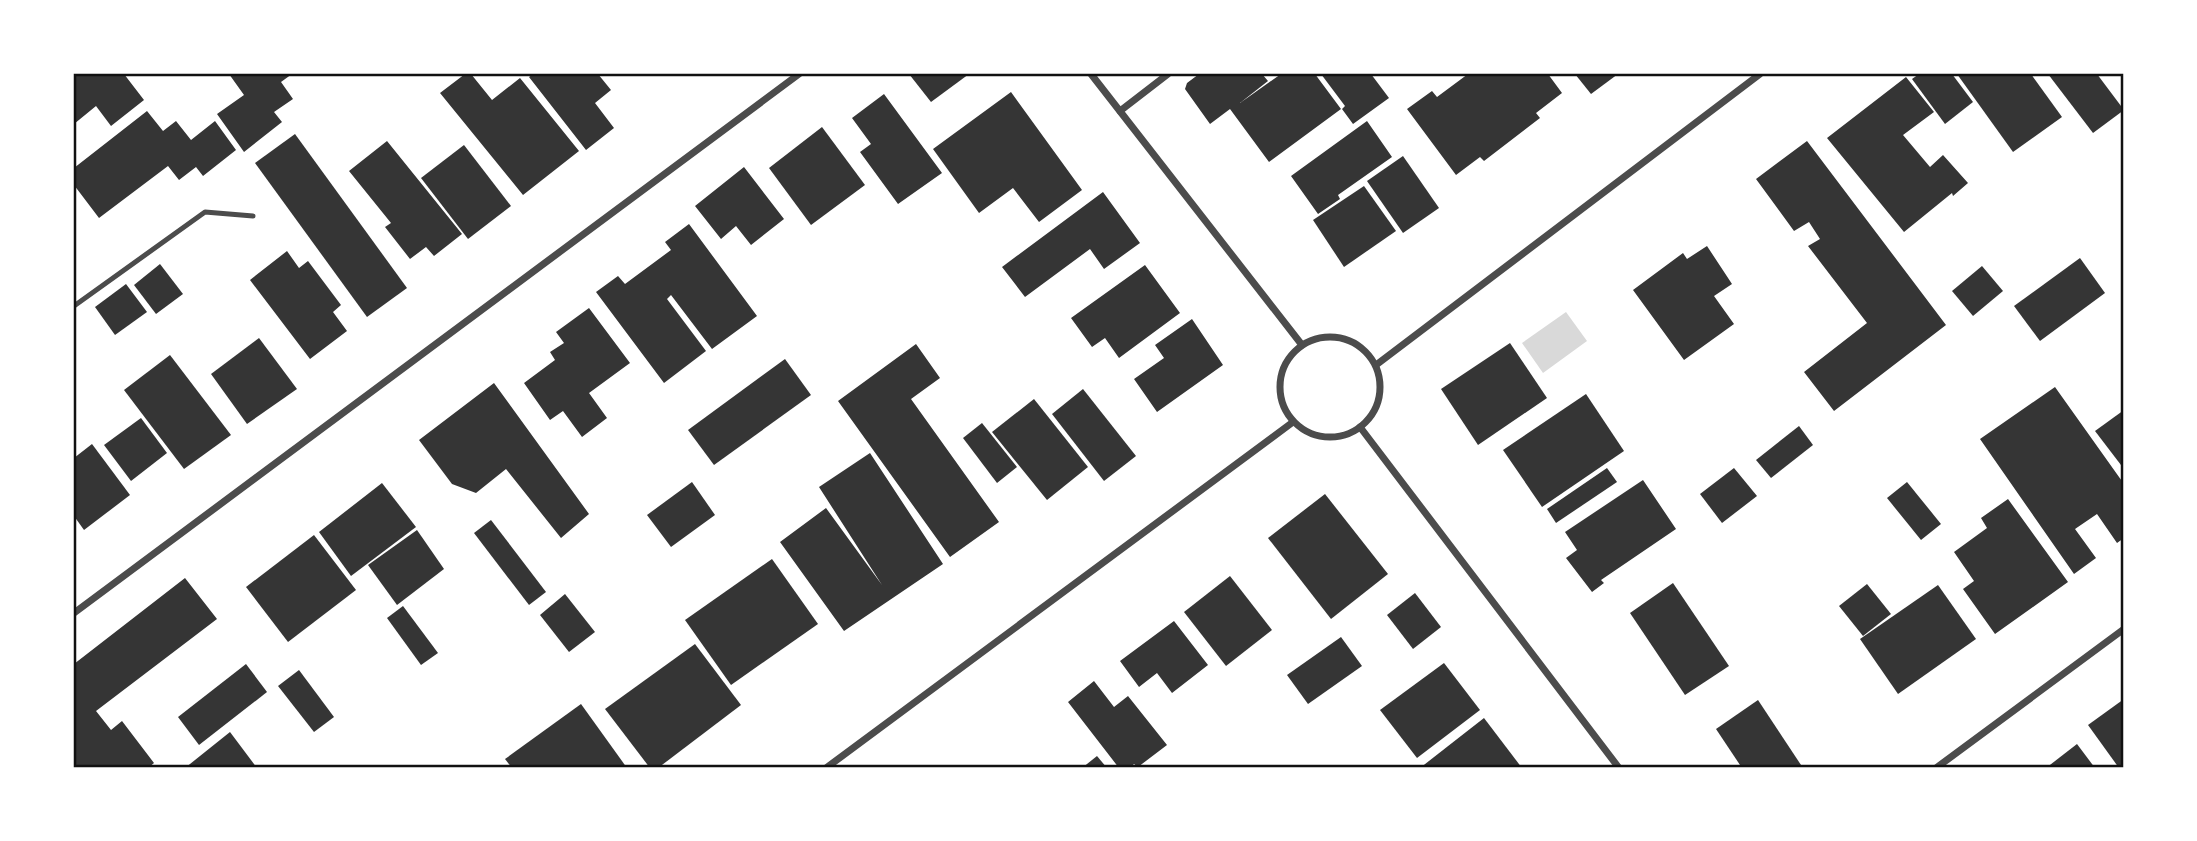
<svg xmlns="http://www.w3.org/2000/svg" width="2197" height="841" font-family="Manrope,sans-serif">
<rect width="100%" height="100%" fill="#fff"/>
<path fill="#d9d9d9" d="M1566 312 1587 341 1543 373 1522 343Z"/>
<g fill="#353535">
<path d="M74 74H124L144 100 111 126 96 106 74 124Z"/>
<path d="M229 74H292L281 82 293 99 274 112 282 122 244 152 217 114 244 95Z"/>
<path d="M465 74H471L492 100 520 78 579 151 523 195 440 93Z"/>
<path d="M533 74H598L611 90 595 103 614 128 586 150 529 77Z"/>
<path d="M909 74H969L931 102Z"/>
<path d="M1199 74H1262L1268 81 1240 103 1281 74H1315L1341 109 1269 162 1230 109 1210 124 1185 89 1187 83Z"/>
<path d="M1321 74H1371L1389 98 1353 124 1342 109 1345 106Z"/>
<path d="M1468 74H1548L1562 93 1536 113 1540 118 1484 161 1480 157 1456 175 1407 109 1432 91 1437 97Z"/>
<path d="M1575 74H1618L1591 94Z"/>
<path d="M1919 74H1952L1973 102 1945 124 1912 79Z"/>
<path d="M1957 74H2031L2062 117 2013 152Z"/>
<path d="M2048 74H2097L2124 110 2093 133Z"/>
<path d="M1906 77 1934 112 1903 135 1930 167 1943 155 1968 183 1953 196 1952 193 1904 232 1827 138Z"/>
<path d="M1011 92 1082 190 1039 222 1013 188 979 213 933 149Z"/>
<path d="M884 94 942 173 898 204 860 152 871 144 852 118Z"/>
<path d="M147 111 163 131 176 121 191 140 215 121 236 150 203 176 196 167 179 180 168 166 99 218 74 185V168Z"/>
<path d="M1367 121 1392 157 1338 195 1340 199 1318 214 1291 176Z"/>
<path d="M822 127 865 185 811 225 769 168Z"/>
<path d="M295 134 407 288 367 317 255 163Z"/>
<path d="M387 141 462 234 434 256 426 247 410 259 385 227 391 223 349 171Z"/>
<path d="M1807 141 1946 325 1834 411 1804 372 1867 323 1808 246 1820 239 1809 222 1794 231 1756 179Z"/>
<path d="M464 145 511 206 468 239 421 178Z"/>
<path d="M1403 156 1439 208 1403 233 1367 181Z"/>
<path d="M744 167 784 219 751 245 736 226 721 239 695 206Z"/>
<path d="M1364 186 1396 231 1344 267 1313 220Z"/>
<path d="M1103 192 1140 243 1104 269 1090 249 1025 297 1002 267Z"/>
<path d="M689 224 757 316 712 349 671 295 667 299 706 351 664 383 596 292 618 276 625 284 671 250 665 242Z"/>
<path d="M1707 246 1732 284 1714 296 1734 324 1684 360 1633 290 1683 253 1687 259Z"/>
<path d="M287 251 299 268 308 261 341 305 333 312 347 331 310 359 250 280Z"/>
<path d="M2080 258 2105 293 2040 341 2014 306Z"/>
<path d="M160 264 183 294 156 314 134 285Z"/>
<path d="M1145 265 1180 313 1119 358 1105 338 1092 347 1071 318Z"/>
<path d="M1982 266 2003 291 1973 316 1952 291Z"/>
<path d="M126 284 147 312 115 335 95 307Z"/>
<path d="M589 308 630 363 589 393 607 418 582 437 563 411 550 420 524 383 555 360 550 352 564 343 556 332Z"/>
<path d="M1192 319 1223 365 1157 412 1134 379 1164 358 1155 345Z"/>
<path d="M259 338 297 389 247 424 211 374Z"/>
<path d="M1510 343 1547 398 1478 445 1441 389Z"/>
<path d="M916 344 940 378 911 399 999 522 950 557 838 401Z"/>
<path d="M170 355 231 435 184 469 124 390Z"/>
<path d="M785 359 811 395 714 465 688 430Z"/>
<path d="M494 383 589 514 561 538 506 469 476 493 452 484 419 440Z"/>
<path d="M2055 387 2124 484V538L2117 543 2097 514 2075 529 2096 558 2074 574 1980 439Z"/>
<path d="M1083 389 1136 456 1104 481 1052 414Z"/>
<path d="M1586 394 1624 451 1542 507 1503 450Z"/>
<path d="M1034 399 1088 467 1047 500 992 432Z"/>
<path d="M2124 410V469L2095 431Z"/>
<path d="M141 418 167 453 131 481 104 445Z"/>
<path d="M982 423 1017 467 997 483 963 438Z"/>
<path d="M1799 426 1813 445 1771 478 1756 460Z"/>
<path d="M92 444 130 495 84 530 74 516V458Z"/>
<path d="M870 453 943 564 844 631 780 542 826 508 882 585 819 487Z"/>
<path d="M1607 468 1617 482 1556 523 1547 509Z"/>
<path d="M1734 468 1757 496 1722 523 1700 494Z"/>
<path d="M1643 480 1676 529 1601 580 1604 583 1592 592 1566 558 1577 550 1565 532Z"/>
<path d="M692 482 715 515 671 547 647 515Z"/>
<path d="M1907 482 1941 524 1921 540 1887 498Z"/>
<path d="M382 483 416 527 351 576 319 532Z"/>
<path d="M1325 494 1388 574 1331 619 1268 538Z"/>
<path d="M2008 499 2068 582 1995 634 1963 589 1974 581 1954 552 1987 528 1981 518Z"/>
<path d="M491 520 546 592 529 605 474 533Z"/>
<path d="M417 530 444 569 397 605 368 565Z"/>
<path d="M314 535 356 590 288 642 246 587Z"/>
<path d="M772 559 818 624 731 685 685 620Z"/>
<path d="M1230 576 1272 630 1226 666 1184 612Z"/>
<path d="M185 578 217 619 96 711 111 730 122 721 154 763 148 768H78L74 762V664Z"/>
<path d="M1673 583 1729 666 1685 695 1630 613Z"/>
<path d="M1867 584 1891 614 1863 636 1839 606Z"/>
<path d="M1938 585 1976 639 1898 694 1860 639Z"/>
<path d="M1415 593 1441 627 1413 649 1387 615Z"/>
<path d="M565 594 595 632 569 652 540 615Z"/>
<path d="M403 606 438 653 421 665 387 618Z"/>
<path d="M1174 621 1208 665 1172 693 1157 673 1139 687 1120 661Z"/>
<path d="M1341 637 1362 666 1308 704 1287 675Z"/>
<path d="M695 644 741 705 658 768H650L605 709Z"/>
<path d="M1444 663 1480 710 1417 758 1380 710Z"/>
<path d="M246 664 267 692 199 745 178 717Z"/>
<path d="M299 670 334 717 314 732 278 686Z"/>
<path d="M1094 681 1114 707 1128 696 1167 745 1138 767 1134 764 1130 768H1119L1068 702Z"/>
<path d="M2124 699V768H2119L2088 725Z"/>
<path d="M1758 700 1803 768H1742L1716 729Z"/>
<path d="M581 704 627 768H512L505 759Z"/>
<path d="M1484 718 1522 768H1420Z"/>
<path d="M230 732 257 768H185Z"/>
<path d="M2077 744 2095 768H2046Z"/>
<path d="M1097 756 1107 768H1082Z"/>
</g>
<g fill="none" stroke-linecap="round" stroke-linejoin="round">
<path stroke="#4c4c4c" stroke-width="5" d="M74 306 205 212 253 216"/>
<g stroke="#4c4c4c" stroke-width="7">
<path d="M1091 74 1302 345"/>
<path d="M1120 111 1168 74"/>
<circle cx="1330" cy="387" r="50"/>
<path d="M1376 365 1760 74"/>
<path d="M1360 427 1619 768"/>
<path d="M74 613 799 74"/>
<path d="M826 768 1293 422"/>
<path d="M1936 768 2124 629"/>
</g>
</g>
<rect width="2197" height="841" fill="none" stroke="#ffffff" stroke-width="150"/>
<rect x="75" y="75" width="2047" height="691" fill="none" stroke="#111" stroke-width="2.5"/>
</svg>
